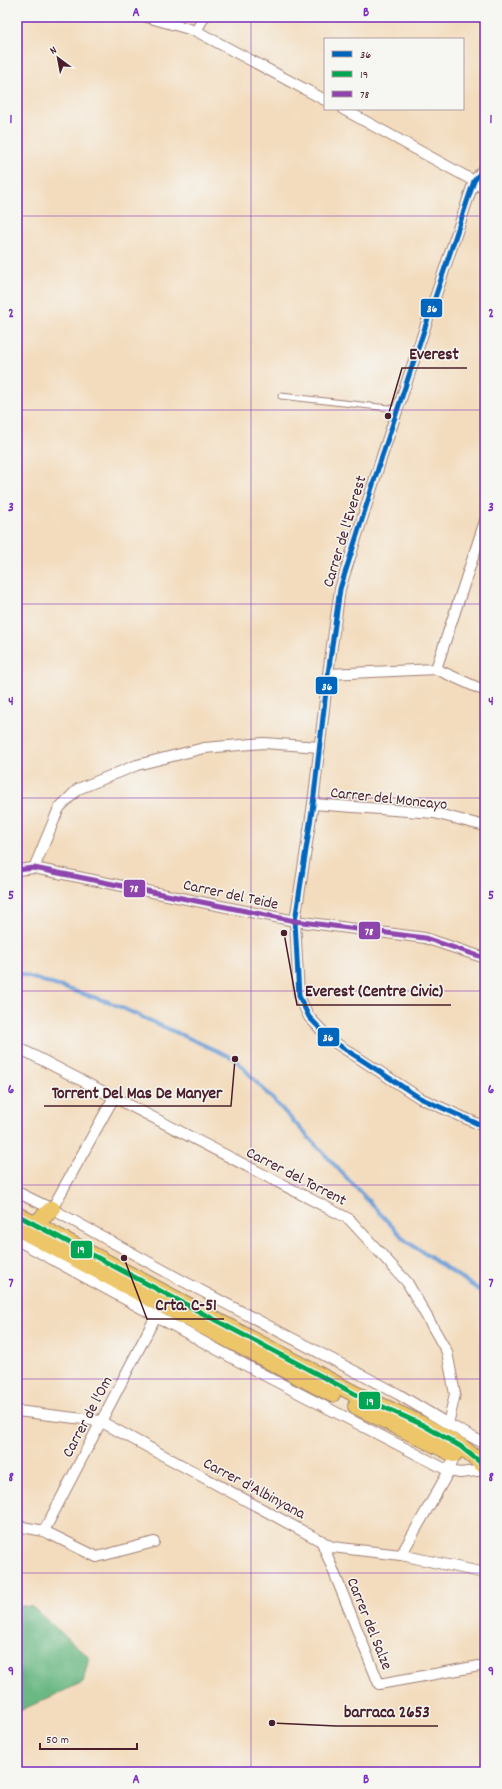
<svg xmlns="http://www.w3.org/2000/svg" width="502" height="1789" font-family="Dekko,sans-serif">
<rect width="100%" height="100%" fill="#f6f6f2"/>
<filter id="ink" filterUnits="userSpaceOnUse"><feTurbulence type="fractalNoise" baseFrequency=".025" numOctaves="2"/><feDisplacementMap in="SourceGraphic" scale="8" xChannelSelector="R" yChannelSelector="G"/><feConvolveMatrix kernelMatrix="1 2 1 2 8 2 1 2 1" color-interpolation-filters="sRGB"/></filter>
<filter id="wash" filterUnits="userSpaceOnUse"><feTurbulence type="fractalNoise" baseFrequency=".012" numOctaves="4" result="noise"/><feDisplacementMap in="SourceGraphic" scale="16" xChannelSelector="R" yChannelSelector="G"/><feGaussianBlur stdDeviation="0.9" result="paint"/><feColorMatrix in="noise" values="0 0 0 0 0 0 0 0 0 0 0 0 0 0 0 0 0 1.4 0 .05"/><feComposite in="paint" operator="in"/></filter>
<g filter="url(#wash)">
<rect width="100%" height="100%" fill="#f3dcbd"/>
<path fill="#6bb883" stroke="#5a6c57" d="M17 1605 32 1607 89 1657 83 1682 17 1712Z"/>
<g fill="none" stroke-linecap="round" stroke-linejoin="round">
<path stroke="#6b9dd6" stroke-width="4" d="M17 973 109 1002 235 1059 406 1241 485 1294"/>
</g>
</g>
<g filter="url(#ink)">
<g fill="none" stroke-linecap="round" stroke-linejoin="round">
<g stroke="#9e7e74" stroke-width="7">
<path id="service" d="M281 396 397 409"/>
</g>
<g stroke="#9e7e74" stroke-width="12">
<g id="minor">
<path d="M147 17 196 31 325 100"/>
<path d="M481 17 485 19"/>
<path d="M196 31 204 17"/>
<path d="M343 109 474 181 485 190"/>
<path d="M485 167 474 181 382 456 340 589 328 674 313 804 295 921 299 996 309 1017 331 1040 420 1098 485 1127"/>
<path d="M436 669 485 521"/>
<path d="M328 674 436 669 485 691"/>
<path d="M313 804 434 813 485 826"/>
<path d="M34 868 59 808 78 789 137 765 204 748 264 743 320 747"/>
<path d="M17 870 34 868 295 921 425 938 485 958"/>
<path d="M17 1047 349 1219 407 1282 447 1352 455 1394 448 1424"/>
<path d="M17 1192 52 1209 181 1280 398 1394 448 1424 485 1444"/>
<path d="M52 1209 114 1097"/>
<path d="M17 1240 260 1373 449 1471 460 1473 485 1470"/>
<path d="M17 1411 100 1421 332 1547 401 1555 485 1573"/>
<path d="M17 1526 44 1531 97 1557 154 1542"/>
<path d="M44 1531 156 1316"/>
<path d="M321 1540 379 1684 485 1665"/>
<path d="M401 1555 449 1471 455 1454"/>
</g>
</g>
<g stroke="#9e7e74" stroke-width="18">
<g id="primary">
<path d="M17 1215 355 1394 423 1425 460 1446 485 1466"/>
<path d="M26 1224H35L52 1209"/>
<path d="M17 1228 332 1394"/>
<path d="M356 1406 454 1454"/>
</g>
</g>
<use href="#service" stroke="#fff" stroke-width="5"/>
<use href="#minor" stroke="#fff" stroke-width="10"/>
<use href="#primary" stroke="#ecc669" stroke-width="16"/>
<g stroke="#f6f6f2" stroke-width="8">
<path id="bus-1" d="M485 167 474 181 382 456 340 589 328 674 313 804 295 921 299 996 309 1017 331 1040 420 1098 485 1127"/>
</g>
<g stroke="#f6f6f2" stroke-width="8">
<path id="bus-2" d="M17 1215 355 1394 423 1425 460 1446 485 1466"/>
</g>
<g stroke="#f6f6f2" stroke-width="8">
<path id="bus-3" d="M17 870 34 868 295 921 425 938 485 958"/>
</g>
<use href="#bus-1" stroke="#0065bd" stroke-width="5"/>
<use href="#bus-2" stroke="#00a651" stroke-width="5"/>
<use href="#bus-3" stroke="#8e44ad" stroke-width="5"/>
</g>
</g>
<path fill="none" stroke="#7b2cbf" stroke-width="1" stroke-opacity="0.55" d="M251 17V1772M17 216H485M17 410H485M17 604H485M17 798H485M17 991H485M17 1185H485M17 1379H485M17 1573H485"/>
<g text-anchor="middle" stroke-width="3" stroke-linejoin="round" paint-order="stroke">
<g font-size="16" fill="#4a1f2b" stroke="#f6f6f2">
<text transform="translate(343 531) rotate(-73)" y="6">Carrer de l'Everest</text>
<text transform="translate(389 797) rotate(6)" y="6">Carrer del Moncayo</text>
<text transform="translate(231 893) rotate(12)" y="6">Carrer del Teide</text>
<text transform="translate(297 1175) rotate(27)" y="6">Carrer del Torrent</text>
<text transform="translate(86 1416) rotate(-62)" y="6">Carrer de l'Om</text>
<text transform="translate(255 1487) rotate(28)" y="6">Carrer d'Albinyana</text>
<text transform="translate(371 1623) rotate(68)" y="6">Carrer del Salze</text>
</g>
</g>
<path fill="none" stroke="#4a1f2b" stroke-width="1.5" d="M388 416L402 368H467M284 933L297 1005H451M235 1059L231 1106H44M124 1258L147 1319H224M272 1723L336 1726H438"/>
<g fill="#4a1f2b" stroke="#f6f6f2" stroke-width="1.5">
<circle cx="388" cy="416" r="4"/>
<circle cx="284" cy="933" r="4"/>
<circle cx="235" cy="1059" r="4"/>
<circle cx="124" cy="1258" r="4"/>
<circle cx="272" cy="1723" r="4"/>
</g>
<g font-size="17" text-anchor="middle" font-weight="bold" fill="#4a1f2b" stroke="#f6f6f2" stroke-width="3" stroke-linejoin="round" paint-order="stroke">
<text x="434" y="359">Everest</text>
<text x="374" y="996">Everest (Centre Civic)</text>
<text x="137" y="1098">Torrent Del Mas De Manyer</text>
<text x="186" y="1310">Crta. C-51</text>
<text x="387" y="1717">barraca 2653</text>
</g>
<g stroke="#f6f6f2" stroke-width="1.5">
<rect x="420" y="298" width="23" height="20" rx="4" fill="#0065bd"/>
<rect x="315" y="676" width="23" height="19" rx="4" fill="#0065bd"/>
<rect x="123" y="879" width="23" height="19" rx="4" fill="#8e44ad"/>
<rect x="358" y="921" width="23" height="19" rx="4" fill="#8e44ad"/>
<rect x="317" y="1027" width="23" height="20" rx="4" fill="#0065bd"/>
<rect x="70" y="1240" width="23" height="19" rx="4" fill="#00a651"/>
<rect x="358" y="1391" width="23" height="19" rx="4" fill="#00a651"/>
</g>
<g font-size="11" text-anchor="middle" font-weight="bold" fill="#fff">
<text x="432" y="312">36</text>
<text x="327" y="690">36</text>
<text x="134" y="892">78</text>
<text x="369" y="935">78</text>
<text x="328" y="1041">36</text>
<text x="81" y="1253">19</text>
<text x="370" y="1405">19</text>
</g>
<rect width="502" height="1789" fill="none" stroke="#f6f6f2" stroke-width="44"/>
<rect x="324" y="38" width="140" height="72" fill="#f6f6f2" stroke="#b1a0a2"/>
<rect x="332" y="51" width="20" height="6" fill="#0065bd" stroke="#b1a0a2"/>
<text x="360" y="58" font-size="12" fill="#4a1f2b">36</text>
<rect x="332" y="71" width="20" height="6" fill="#00a651" stroke="#b1a0a2"/>
<text x="360" y="78" font-size="12" fill="#4a1f2b">19</text>
<rect x="332" y="91" width="20" height="6" fill="#8e44ad" stroke="#b1a0a2"/>
<text x="360" y="98" font-size="12" fill="#4a1f2b">78</text>
<g transform="translate(58 58) rotate(328)" stroke="#f6f6f2" stroke-width="3" paint-order="stroke">
<path d="M0-3L7 15L0 10L-7 15Z" fill="#4a1f2b"/>
<text y="-6" font-size="11" font-weight="bold" text-anchor="middle" fill="#4a1f2b">N</text>
</g>
<path d="M40 1743v6h97v-6" fill="none" stroke="#4a1f2b" stroke-width="2"/>
<text x="46" y="1743" font-size="12" fill="#4a1f2b" stroke="#f6f6f2" stroke-width="3" paint-order="stroke">50 m</text>
<rect x="22" y="22" width="458" height="1745" fill="none" stroke="#7b2cbf" stroke-width="1.5"/>
<g font-size="13" text-anchor="middle" font-weight="bold" fill="#7b2cbf">
<text x="136" y="16">A</text>
<text x="366" y="16">B</text>
<text x="11" y="123">1</text>
<text x="491" y="123">1</text>
<text x="11" y="317">2</text>
<text x="491" y="317">2</text>
<text x="11" y="511">3</text>
<text x="491" y="511">3</text>
<text x="11" y="705">4</text>
<text x="491" y="705">4</text>
<text x="11" y="899">5</text>
<text x="491" y="899">5</text>
<text x="11" y="1093">6</text>
<text x="491" y="1093">6</text>
<text x="11" y="1287">7</text>
<text x="491" y="1287">7</text>
<text x="11" y="1481">8</text>
<text x="491" y="1481">8</text>
<text x="11" y="1675">9</text>
<text x="491" y="1675">9</text>
<text x="136" y="1783">A</text>
<text x="366" y="1783">B</text>
</g>
</svg>
